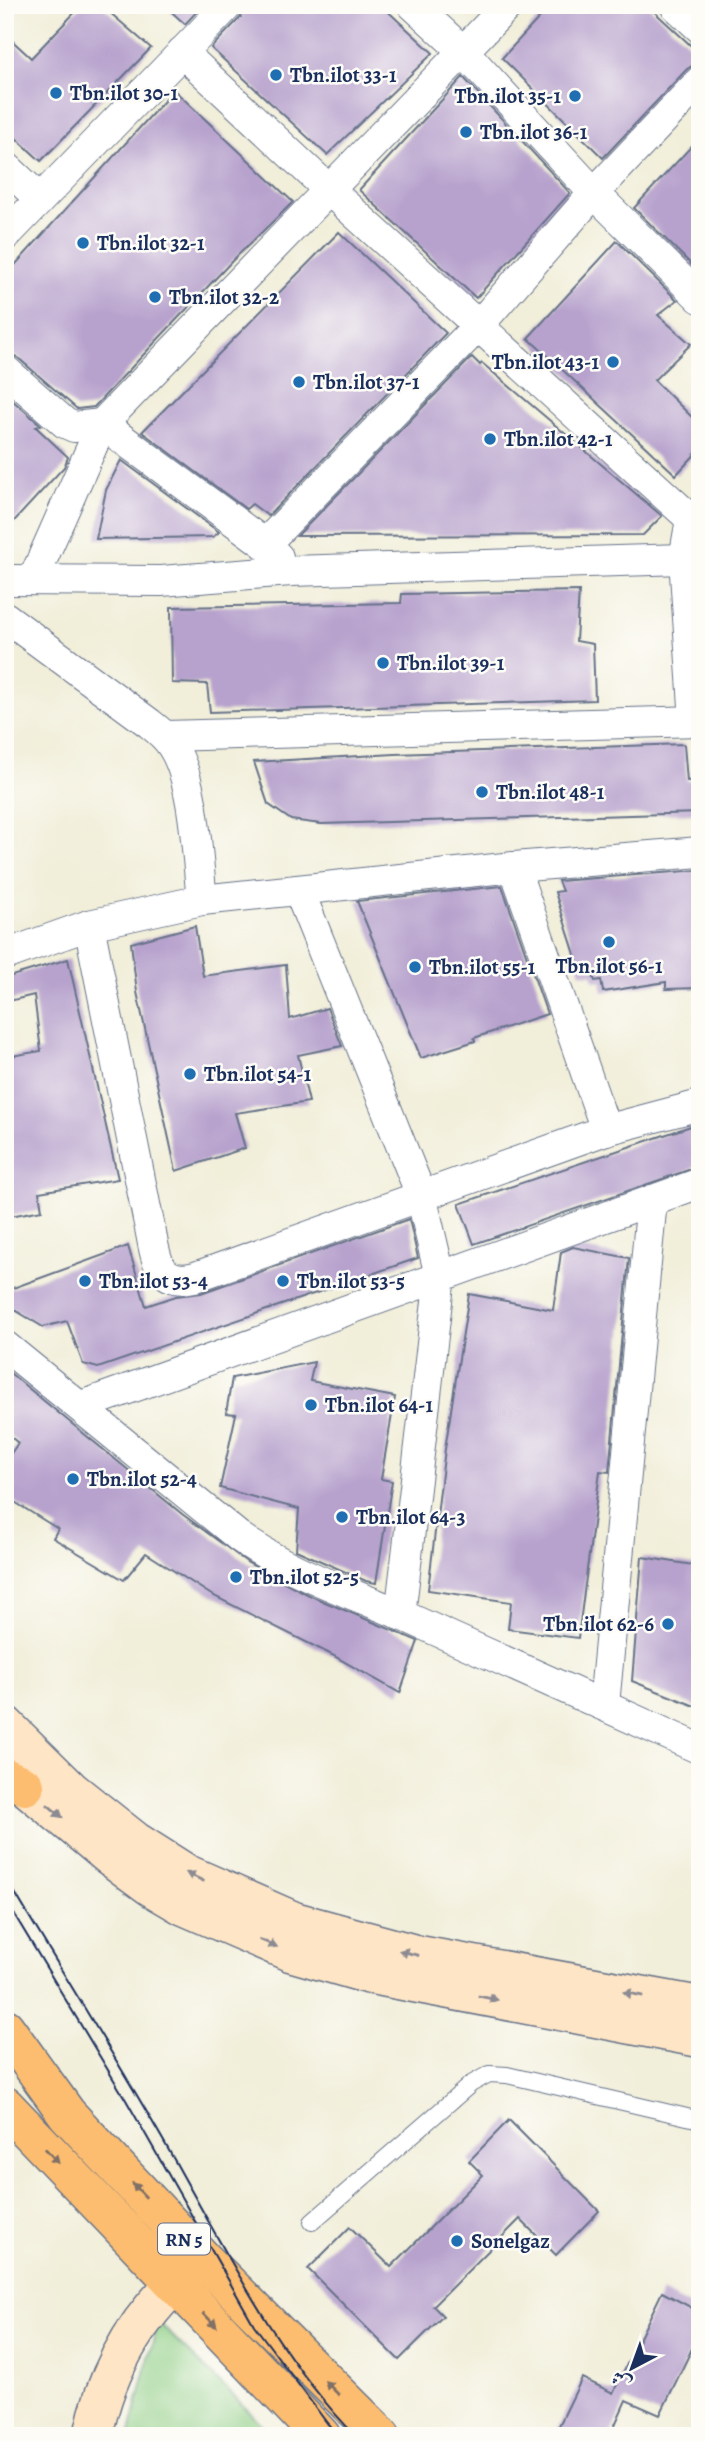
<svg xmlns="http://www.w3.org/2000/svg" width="705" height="2441" font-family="Alegreya,Amiri,serif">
<rect width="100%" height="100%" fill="#fdfcf7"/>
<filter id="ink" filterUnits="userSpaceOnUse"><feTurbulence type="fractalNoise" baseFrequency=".0143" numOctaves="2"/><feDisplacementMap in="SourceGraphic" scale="14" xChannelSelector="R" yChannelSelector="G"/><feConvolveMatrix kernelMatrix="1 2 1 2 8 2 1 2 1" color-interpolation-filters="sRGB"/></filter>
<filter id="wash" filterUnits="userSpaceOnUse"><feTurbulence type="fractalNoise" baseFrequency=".00686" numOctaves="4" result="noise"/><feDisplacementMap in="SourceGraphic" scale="28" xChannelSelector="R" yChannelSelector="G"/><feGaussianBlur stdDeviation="1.57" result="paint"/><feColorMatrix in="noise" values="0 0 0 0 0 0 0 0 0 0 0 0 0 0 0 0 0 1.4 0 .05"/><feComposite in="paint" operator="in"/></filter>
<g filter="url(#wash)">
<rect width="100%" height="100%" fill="#f1eed9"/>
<path fill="#8ece85" stroke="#547e72" stroke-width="2" d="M158 2322 274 2436H129Z"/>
<g id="blocks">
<g fill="#b7a2cd">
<path d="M82 5H101L151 48 41 161 5 128V34L31 58Z"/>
<path d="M164 5H203L185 24Z"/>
<path d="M245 5H381L433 53 327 155 211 48 241 17Z"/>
<path d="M551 5H647L700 54V61L687 69 603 158 502 58Z"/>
<path d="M463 77 570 193 476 298 359 190Z"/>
<path d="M174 90 293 202 233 260 94 407 77 409 17 357 5 353V276Z"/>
<path d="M700 137V273L634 208Z"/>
<path d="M339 232 446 333 268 516 252 504 246 509 142 432Z"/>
<path d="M617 241 677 300 658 315 691 344 654 380 700 425V449L676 475 528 338Z"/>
<path d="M472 357 480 365 482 363 662 516 643 535 297 536Z"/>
<path d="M5 394 41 425 36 427 68 457 64 467 5 531Z"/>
<path d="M121 460 219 532 213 537 96 539 106 490Z"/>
<path d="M579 591 576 641 593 644 595 700 210 712 207 684 172 683 171 607 401 603 402 594Z"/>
<path d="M684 744 687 781 700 780V813L321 824 291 820 268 804 254 762 395 754Z"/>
<path d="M700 870V988L666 989V982L603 992 601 980 595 981 592 974 581 973 555 892 562 891 558 881Z"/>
<path d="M502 886 547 1014 474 1038 475 1041 421 1058 357 901Z"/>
<path d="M195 926 203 976 286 965 290 1019 327 1008 342 1046 298 1055 309 1102 235 1113 245 1148 176 1171 137 992 131 943Z"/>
<path d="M68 959 118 1179 39 1192 42 1210 5 1217V1057L41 1051 34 995 5 1002V978Z"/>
<path d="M700 1123V1166L474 1244 459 1204Z"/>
<path d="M409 1219 418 1258 98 1368 83 1364 67 1321 43 1327 5 1304V1291L128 1246 146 1306 176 1296 201 1293Z"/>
<path d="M573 1247 629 1258 609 1472 600 1471 578 1638 508 1629 511 1602 428 1590 445 1449 469 1294 553 1310 561 1252Z"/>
<path d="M314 1362 310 1381 395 1397 381 1479 392 1481 376 1583 366 1581 296 1550 299 1509 220 1488 236 1414 226 1413 232 1378Z"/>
<path d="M5 1369 182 1514 248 1563 311 1596 418 1641 400 1693 332 1655 210 1594 146 1553 124 1580 53 1538 58 1529 5 1496V1462L18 1443 5 1432Z"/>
<path d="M642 1557 700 1566V1708L632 1681Z"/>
<path d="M509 2120 599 2211 556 2255 520 2219 433 2306 443 2316 399 2360 308 2269 350 2227 391 2267 483 2175 469 2161Z"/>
<path d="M662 2292 700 2312V2332L660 2415 626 2400 610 2436H554L582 2378 613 2393Z"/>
</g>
</g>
</g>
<g filter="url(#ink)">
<use href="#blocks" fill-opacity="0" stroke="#667289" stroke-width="2"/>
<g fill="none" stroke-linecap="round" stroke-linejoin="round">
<g stroke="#667289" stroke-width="18">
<path id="lane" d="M312 2222 471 2084 489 2074 507 2075 700 2120"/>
</g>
<g stroke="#667289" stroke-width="32">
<g id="street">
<path d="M413 5 464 52 594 193 700 298"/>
<path d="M675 5 700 28"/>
<path d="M182 52 329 190 691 519 684 559 695 721"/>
<path d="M5 166 40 199"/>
<path d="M5 236 228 5"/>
<path d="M5 370 65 423 74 427 102 424 265 544 278 557"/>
<path d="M265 544 478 326 594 193 700 81"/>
<path d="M5 580 161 581 291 571 684 559"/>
<path d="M33 580 102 424 508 5"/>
<path d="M5 617 149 723C158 730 166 736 172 746 195 780 197 858 202 900"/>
<path d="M165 736 700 721"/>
<path d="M514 867 606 1130"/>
<path d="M299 891 421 1195 440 1276 400 1615"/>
<path d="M89 925 148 1219C156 1251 153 1287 195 1277L606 1130 700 1105"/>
<path d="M5 955 89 925 202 900 514 867 700 852"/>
<path d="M5 1346 238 1536C288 1572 347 1591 404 1616 503 1660 602 1704 700 1749"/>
<path d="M81 1406 700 1183"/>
<path d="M604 1705 652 1200"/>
</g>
</g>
<g stroke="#667289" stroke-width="41">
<g id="secondary">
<path d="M5 1725 72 1791 135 1841 187 1874 294 1921 419 1955 700 2006"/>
<path d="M5 1765 25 1786 108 1855 150 1886 184 1906 290 1952 367 1974 700 2038"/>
<path d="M93 2436C107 2366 143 2307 199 2263"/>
</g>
</g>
<g stroke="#667289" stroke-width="41">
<g id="primary">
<path d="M5 1777 25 1786"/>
<path d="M5 2028 67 2114 203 2259 381 2436"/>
<path d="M5 2106 321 2436"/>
</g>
</g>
<use href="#lane" stroke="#fff" stroke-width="16"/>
<use href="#street" stroke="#fff" stroke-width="30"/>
<use href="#secondary" stroke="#fee5c5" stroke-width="38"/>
<use href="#primary" stroke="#fcbd6f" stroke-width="38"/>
<g stroke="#1b2f5e" stroke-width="2">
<path d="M5 1876C57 1964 112 2051 163 2140 219 2238 275 2355 356 2436"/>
<path d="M5 1899 126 2100 254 2325 327 2423 339 2436"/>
</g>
</g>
<defs><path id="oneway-solid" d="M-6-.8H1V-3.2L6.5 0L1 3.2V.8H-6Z" transform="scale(1.75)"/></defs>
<g fill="#8c8a92">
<use href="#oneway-solid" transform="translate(55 1811) rotate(40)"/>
<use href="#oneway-solid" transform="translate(195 1877) rotate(-154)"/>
<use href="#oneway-solid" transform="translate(268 1943) rotate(23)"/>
<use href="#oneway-solid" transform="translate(409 1953) rotate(-166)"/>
<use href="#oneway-solid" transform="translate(633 1994) rotate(-169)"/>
<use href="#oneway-solid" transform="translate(488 1998) rotate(11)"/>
</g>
<g fill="#806f66">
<use href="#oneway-solid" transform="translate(52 2156) rotate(47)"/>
<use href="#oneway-solid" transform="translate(139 2190) rotate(-133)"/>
<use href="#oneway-solid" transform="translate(210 2320) rotate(46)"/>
<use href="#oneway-solid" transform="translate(332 2388) rotate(-135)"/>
</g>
</g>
<g fill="#1f6fb2" stroke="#fdfcf7" stroke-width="2.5">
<circle cx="276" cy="75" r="7"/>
<circle cx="56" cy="93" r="7"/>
<circle cx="575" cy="96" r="7"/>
<circle cx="466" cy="132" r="7"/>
<circle cx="83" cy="243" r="7"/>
<circle cx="155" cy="297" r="7"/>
<circle cx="613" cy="362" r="7"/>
<circle cx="299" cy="382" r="7"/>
<circle cx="490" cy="439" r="7"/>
<circle cx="383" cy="663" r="7"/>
<circle cx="482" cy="792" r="7"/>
<circle cx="609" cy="942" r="7"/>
<circle cx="415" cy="967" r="7"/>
<circle cx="190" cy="1074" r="7"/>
<circle cx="85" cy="1281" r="7"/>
<circle cx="283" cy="1281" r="7"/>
<circle cx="311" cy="1405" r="7"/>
<circle cx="73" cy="1479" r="7"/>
<circle cx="342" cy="1517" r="7"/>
<circle cx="236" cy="1577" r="7"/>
<circle cx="668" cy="1624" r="7"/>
<circle cx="457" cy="2241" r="7"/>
</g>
<g text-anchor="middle" stroke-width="5" stroke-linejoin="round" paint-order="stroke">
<rect fill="#fdfcf7" stroke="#5f6c8c" stroke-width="2" x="158" y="2223.5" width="52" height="31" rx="5"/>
<g font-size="19" font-weight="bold" fill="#1b2f5e">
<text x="184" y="2246">RN 5</text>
</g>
<g font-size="21" font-weight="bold" fill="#1b2f5e" stroke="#fdfcf7" text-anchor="start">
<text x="290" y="82">Tbn.ilot 33-1</text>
<text x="70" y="100">Tbn.ilot 30-1</text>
<text x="561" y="103" text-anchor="end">Tbn.ilot 35-1</text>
<text x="480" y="139">Tbn.ilot 36-1</text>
<text x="97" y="250">Tbn.ilot 32-1</text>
<text x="169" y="304">Tbn.ilot 32-2</text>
<text x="599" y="369" text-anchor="end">Tbn.ilot 43-1</text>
<text x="313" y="389">Tbn.ilot 37-1</text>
<text x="504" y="446">Tbn.ilot 42-1</text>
<text x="397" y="670">Tbn.ilot 39-1</text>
<text x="496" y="799">Tbn.ilot 48-1</text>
<text x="609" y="973" text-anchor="middle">Tbn.ilot 56-1</text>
<text x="429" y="974">Tbn.ilot 55-1</text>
<text x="204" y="1081">Tbn.ilot 54-1</text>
<text x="99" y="1288">Tbn.ilot 53-4</text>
<text x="297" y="1288">Tbn.ilot 53-5</text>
<text x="325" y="1412">Tbn.ilot 64-1</text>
<text x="87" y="1486">Tbn.ilot 52-4</text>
<text x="356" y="1524">Tbn.ilot 64-3</text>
<text x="250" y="1584">Tbn.ilot 52-5</text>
<text x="654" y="1631" text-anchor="end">Tbn.ilot 62-6</text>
<text x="471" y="2248">Sonelgaz</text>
</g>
</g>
<rect width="705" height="2441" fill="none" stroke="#fdfcf7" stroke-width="28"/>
<g transform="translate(632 2368) rotate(221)" stroke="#fdfcf7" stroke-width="5" paint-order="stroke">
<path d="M0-5L12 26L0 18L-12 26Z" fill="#1b2f5e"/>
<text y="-10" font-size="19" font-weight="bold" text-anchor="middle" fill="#1b2f5e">ش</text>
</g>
</svg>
